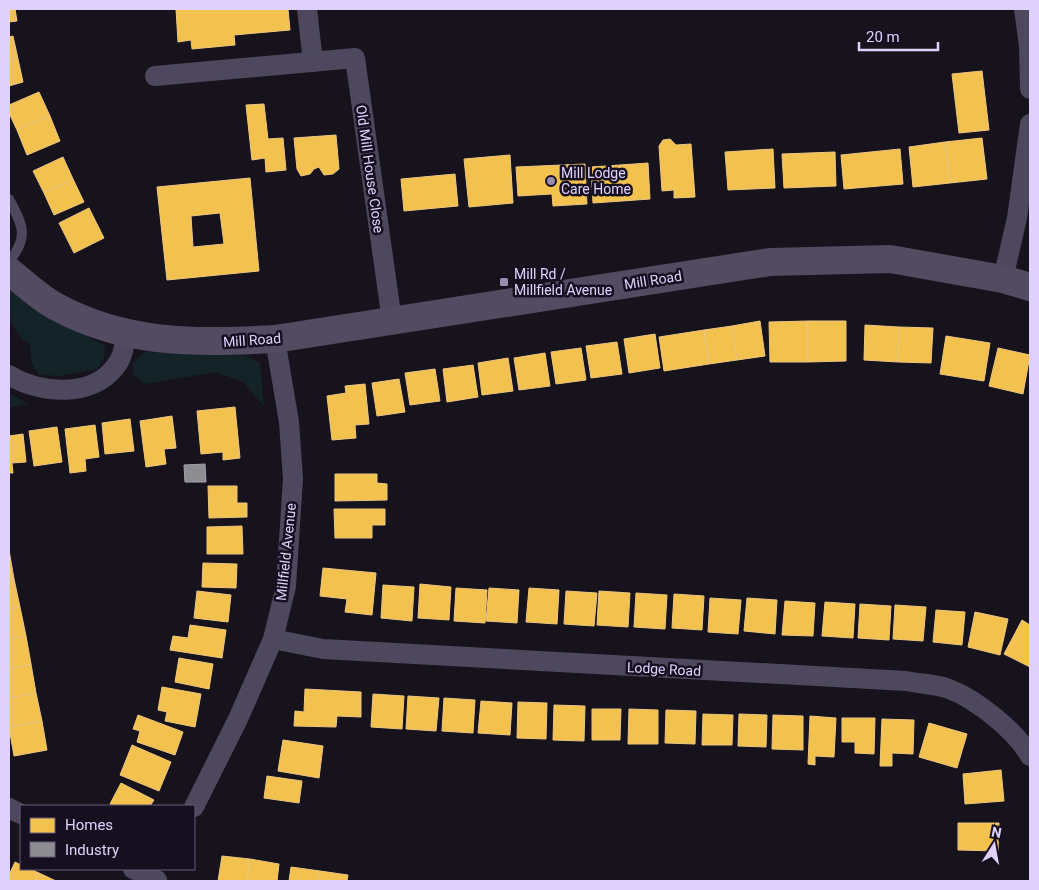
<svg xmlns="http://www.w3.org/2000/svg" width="1039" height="890" font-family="Roboto,sans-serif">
<rect width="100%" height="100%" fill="#17131c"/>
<g fill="#132328">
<path d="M9 288 37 310 105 346 104 358 97 369 61 376 39 375 32 364 30 345C7 327 9 315 9 288Z"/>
<path d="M144 352 246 356 260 363 264 406 243 382 216 372 145 384 133 374V363Z"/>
<path d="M9 393 28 404 9 407Z"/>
</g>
<g fill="#f2c14e" stroke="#edc682" fill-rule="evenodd">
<path d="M9 9H15L17 21 9 22Z"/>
<path d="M176 9H288L290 30 234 35 235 45 192 49 191 40 178 42Z"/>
<path d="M13 36 18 59 9 61V37Z"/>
<path d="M18 59 23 82 9 86V61Z"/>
<path d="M982 71 989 130 959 133 952 74Z"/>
<path d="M39 92 50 116 17 130 9 113V105Z"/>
<path d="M264 104 268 139 283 138 286 170 266 172 265 158 252 160 246 105Z"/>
<path d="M50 116 60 141 27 155 17 130Z"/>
<path d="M336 135 339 169 333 174 324 175 319 167 314 169 310 174 301 176 297 169 294 138Z"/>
<path d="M982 138 987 179 950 183 945 142Z"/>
<path d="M670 139 676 145 691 144 695 197 674 198V190L662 191 659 146 663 140Z"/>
<path d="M945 142 950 183 913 187 909 147Z"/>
<path d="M773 149 775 188 728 190 725 152Z"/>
<path d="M900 149 903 184 844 189 841 155Z"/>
<path d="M835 152 836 186 784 188 782 154Z"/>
<path d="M510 155 513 203 469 207 464 159Z"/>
<path d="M63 157 73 179 44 193 33 171Z"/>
<path d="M648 163 650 199 622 201 620 165Z"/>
<path d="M585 164 587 204 553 206 552 194 518 196 516 167Z"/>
<path d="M620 165 622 201 593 203 591 167Z"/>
<path d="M455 174 458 206 404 211 401 179Z"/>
<path d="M250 178 259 271 167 280 157 187ZM220 213 224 244 193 247 191 216Z"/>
<path d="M73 179 84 202 54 215 44 193Z"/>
<path d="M89 208 104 238 74 253 59 223Z"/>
<path d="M760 321 765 356 737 360 732 326Z"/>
<path d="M808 321V362H770L769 322Z"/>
<path d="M808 321H846V361L808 362Z"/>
<path d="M865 325 899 327 898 362 864 360Z"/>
<path d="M732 326 737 360 709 364 704 330Z"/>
<path d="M899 327 933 328 931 363 898 362Z"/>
<path d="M704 330 709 364 664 371 659 337Z"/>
<path d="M655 334 660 368 629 373 624 339Z"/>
<path d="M946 336 990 343 984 381 940 374Z"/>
<path d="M617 342 622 374 591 378 586 346Z"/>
<path d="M581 348 586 380 556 384 551 352Z"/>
<path d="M998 348 1030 355 1023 394 989 386Z"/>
<path d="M545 353 550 386 519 390 514 358Z"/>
<path d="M508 358 513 391 482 395 478 363Z"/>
<path d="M473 365 478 397 447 402 443 369Z"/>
<path d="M435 369 440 401 410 405 405 373Z"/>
<path d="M399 379 405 412 377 416 372 383Z"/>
<path d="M365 384 369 424 355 425 356 438 332 440 327 396 346 393 345 386Z"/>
<path d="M235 407 240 458 223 460V452L201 454 197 411Z"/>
<path d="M172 416 176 448 164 449 166 464 146 467 140 421Z"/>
<path d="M130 419 134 451 105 454 102 423Z"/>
<path d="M95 425 99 457 85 459 86 471 70 473 65 429Z"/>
<path d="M57 427 62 462 34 466 29 431Z"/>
<path d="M23 434 26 462 12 463 13 473H9V436Z"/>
<path d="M335 474H377V483L387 484V500L335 501Z"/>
<path d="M208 486H237V503H247V517L209 518Z"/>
<path d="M334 509H385V525H372V538H335Z"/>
<path d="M242 526 243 554H207V527Z"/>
<path d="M9 550 14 579 9 580Z"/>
<path d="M203 563 237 564 236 588 202 587Z"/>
<path d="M323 568 376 573 372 615 345 612 347 599 320 596Z"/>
<path d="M14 579 20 607 9 609V580Z"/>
<path d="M420 584 451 587 449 620 418 618Z"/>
<path d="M383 585 414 587 412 621 381 618Z"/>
<path d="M456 588 487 590 485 623 454 621Z"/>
<path d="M489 588 519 590 517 623 486 621Z"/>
<path d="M529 588 559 590 557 624 526 622Z"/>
<path d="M197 591 231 595 228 622 194 618Z"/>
<path d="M566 591 597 593 594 626 564 624Z"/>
<path d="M599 591 630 593 628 627 597 625Z"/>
<path d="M636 593 667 595 665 629 634 627Z"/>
<path d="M674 594 704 596 702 630 672 628Z"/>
<path d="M710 598 741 600 738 634 708 632Z"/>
<path d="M747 598 777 600 775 634 744 631Z"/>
<path d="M785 601 815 603 813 636 782 635Z"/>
<path d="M825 602 855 604 853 638 822 636Z"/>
<path d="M860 604 891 606 889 640 858 638Z"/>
<path d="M895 605 926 607 923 641 893 639Z"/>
<path d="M20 607 26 636 9 639V609Z"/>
<path d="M936 610 965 612 962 645 933 642Z"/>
<path d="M975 612 1008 619 1000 655 968 647Z"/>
<path d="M1022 620 1030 625V667L1004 654Z"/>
<path d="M190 625 226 630 222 658 170 650 173 636 188 638Z"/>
<path d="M26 636 31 664 9 669V639Z"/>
<path d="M179 658 213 664 209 689 175 682Z"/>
<path d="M31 664 36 693 9 698V669Z"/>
<path d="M162 687 201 694 195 727 165 721 167 712 158 710Z"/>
<path d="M305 689 361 692V717L337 716 336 727 294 726 295 711 304 712Z"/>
<path d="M36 693 42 721 9 727V698Z"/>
<path d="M373 694 404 696 402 729 371 727Z"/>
<path d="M408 696 439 698 436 731 406 729Z"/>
<path d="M444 698 475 700 473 733 442 731Z"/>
<path d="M481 701 512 703 510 735 478 733Z"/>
<path d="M518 702 547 703 546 739 517 738Z"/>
<path d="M554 705 585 706 584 741 553 740Z"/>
<path d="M592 709H621L620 740H592Z"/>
<path d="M629 709 658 710V744H628Z"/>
<path d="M666 710 696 711 695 744 665 743Z"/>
<path d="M703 714 733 715 732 745H702Z"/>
<path d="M739 714 767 715 766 747 738 746Z"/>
<path d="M138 715 183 732 175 755 137 742 140 731 133 729Z"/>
<path d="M773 715 803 716V750L772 749Z"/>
<path d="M810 716 836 718 834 757 815 756V765L808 764Z"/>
<path d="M842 718H875L874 754 855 753V742H842Z"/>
<path d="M882 719 914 720 913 754 892 753V766H880Z"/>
<path d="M42 721 47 750 14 756 9 727Z"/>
<path d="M929 723 967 734 957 768 919 757Z"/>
<path d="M283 740 323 746 319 778 278 771Z"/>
<path d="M132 745 171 762 159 791 120 775Z"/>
<path d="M1001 770 1004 801 965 804 963 774Z"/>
<path d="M267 776 302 781 299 803 264 798Z"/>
<path d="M121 783 154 800 150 806H115L110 804Z"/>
<path d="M958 823H999L998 851 958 850Z"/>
<path d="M222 856 250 859 247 881H218Z"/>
<path d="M250 859 279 864 277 881H247Z"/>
<path d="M15 862 21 865V869H30L39 873 35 881H9V875Z"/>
<path d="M291 867 320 871 318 881H289Z"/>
<path d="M320 871 348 875 347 881H318Z"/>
<path d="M39 873 56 881H35Z"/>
</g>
<path fill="#8d8d92" stroke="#a6a1b2" d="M205 464 206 482H185L184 465Z"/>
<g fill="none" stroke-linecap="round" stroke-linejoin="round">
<path stroke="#4d485d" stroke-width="10" d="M9 199C22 224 30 237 9 261"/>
<g stroke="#4d485d" stroke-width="20">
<path d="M307 9 313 62"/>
<path d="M1024 9 1029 46 1030 89"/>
<path d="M155 76 355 58 392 321"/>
<path d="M1003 279 1017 218 1030 124"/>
<path d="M9 375C39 394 92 398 115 367 123 358 124 346 126 335"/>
<path d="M273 639 323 649 906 681C920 684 936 684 949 689 976 699 1016 731 1030 756"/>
<path d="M194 807 238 719 273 639 286 586 293 479 289 422 275 339"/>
<path d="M9 808 21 814"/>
<path d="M133 869 157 880"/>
</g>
<path stroke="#524b62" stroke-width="28" d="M9 271C24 283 39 297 55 306 126 345 196 343 275 339L770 262 890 259 1003 279 1030 287"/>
</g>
<g fill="#9a8eae" stroke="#160f20" stroke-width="2">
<circle cx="551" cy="181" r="5"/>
<rect x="499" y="277" width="10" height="10" rx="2.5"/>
</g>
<g text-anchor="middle" stroke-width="5" stroke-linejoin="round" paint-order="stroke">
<g font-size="14" fill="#e0d1fc" stroke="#160f20">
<text transform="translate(370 169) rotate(82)" y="5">Old Mill House Close</text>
<text transform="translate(653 280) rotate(-9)" y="5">Mill Road</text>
<text transform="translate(252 340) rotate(-4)" y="5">Mill Road</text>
<text transform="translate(286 552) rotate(-84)" y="5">Millfield Avenue</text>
<text transform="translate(664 669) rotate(3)" y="5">Lodge Road</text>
</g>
<g font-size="14" fill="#e0d1fc" stroke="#160f20" text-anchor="start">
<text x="561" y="178">Mill Lodge<tspan x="561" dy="16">Care Home</tspan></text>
<text x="514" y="279">Mill Rd /<tspan x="514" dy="16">Millfield Avenue</tspan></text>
</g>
</g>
<rect width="1039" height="890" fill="none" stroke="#e0d1fc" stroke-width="20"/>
<rect x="20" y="805" width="175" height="65" fill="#160f20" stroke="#675d78"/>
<rect x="30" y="818" width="25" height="15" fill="#f2c14e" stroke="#675d78"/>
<text x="65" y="830" font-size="15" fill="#e0d1fc">Homes</text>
<rect x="30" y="842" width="25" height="15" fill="#8d8d92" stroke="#675d78"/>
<text x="65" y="855" font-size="15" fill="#e0d1fc">Industry</text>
<g transform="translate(994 845) rotate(11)" stroke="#160f20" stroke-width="4" paint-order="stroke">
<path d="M0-4L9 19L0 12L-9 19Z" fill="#e0d1fc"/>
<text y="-8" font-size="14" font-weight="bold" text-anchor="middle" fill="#e0d1fc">N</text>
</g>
<path d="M859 42v8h79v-8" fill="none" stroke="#e0d1fc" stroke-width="2.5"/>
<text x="866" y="42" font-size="15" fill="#e0d1fc" stroke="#160f20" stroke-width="4" paint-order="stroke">20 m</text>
</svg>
